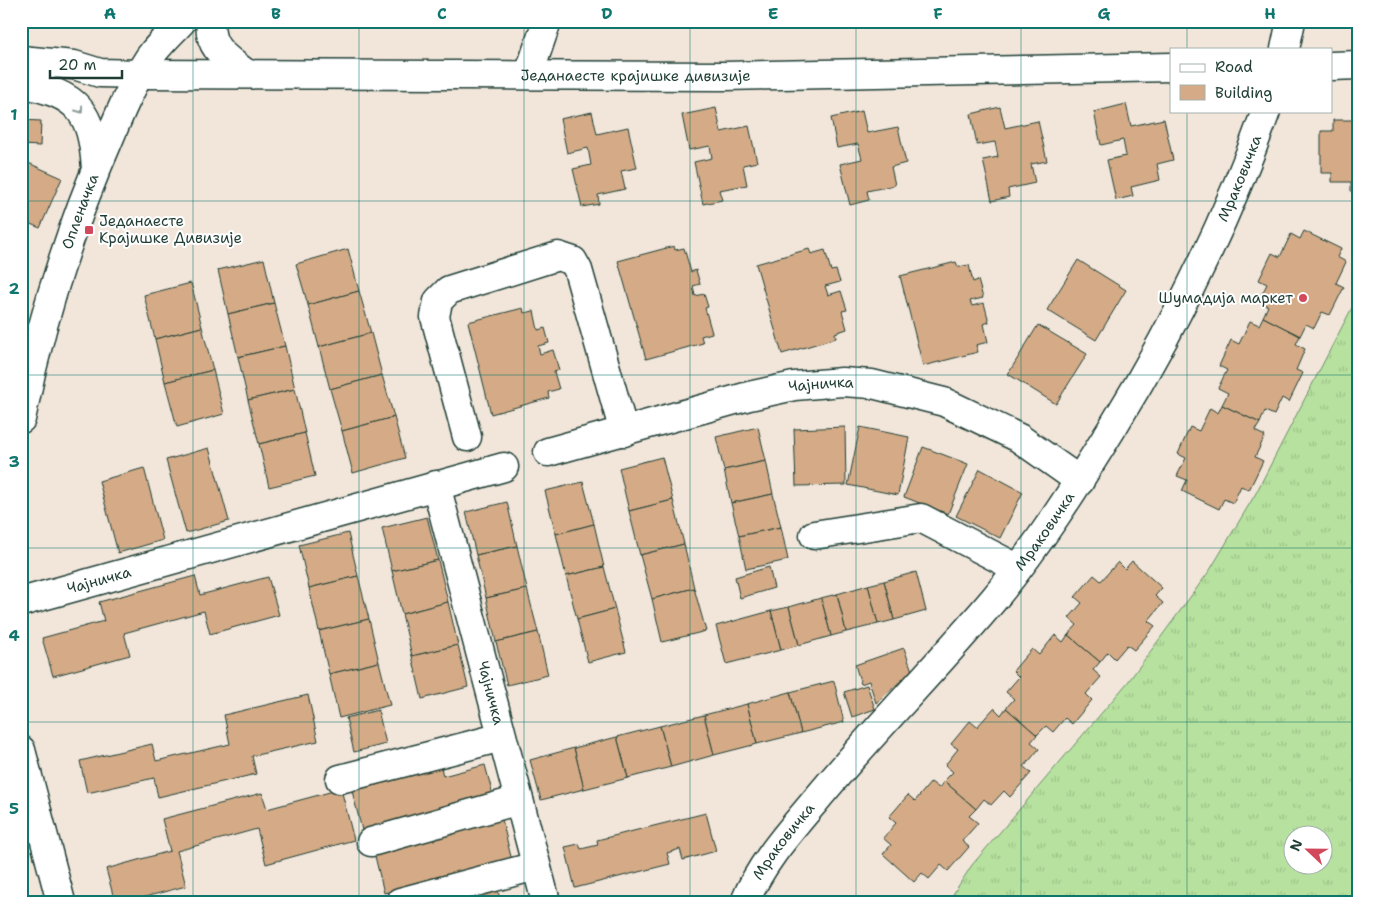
<svg xmlns="http://www.w3.org/2000/svg" width="1380" height="923" font-family="'Shantell Sans',sans-serif">
<defs>
<pattern id="grass-tufts" width="24" height="20" patternUnits="userSpaceOnUse" patternTransform="scale(1.25)"><rect width="24" height="20" fill="#b7e19e"/><path d="M3 7l-1-3M5 7V3M7 7l1-3M15 17l-1-3M17 17v-4M19 17l1-3" fill="none" stroke="#9dc289"/></pattern>
</defs>
<rect width="100%" height="100%" fill="#f2e6db"/>
<filter id="ink" filterUnits="userSpaceOnUse"><feTurbulence type="fractalNoise" baseFrequency=".02" numOctaves="2"/><feDisplacementMap in="SourceGraphic" scale="10" xChannelSelector="R" yChannelSelector="G"/><feConvolveMatrix kernelMatrix="1 2 1 2 8 2 1 2 1" color-interpolation-filters="sRGB"/></filter>
<g filter="url(#ink)">
<path fill="url(#grass-tufts)" stroke="#6b8f69" fill-rule="evenodd" d="M1359 294V902H948L972 865 1128 682 1210 570 1256 493ZM1292 836H1322V866H1292Z"/>
<g fill="#d4ab86" stroke="#1f3d34">
<path d="M1126 104 1131 126 1164 119 1173 160 1157 164 1160 180 1131 187 1133 196 1116 200 1107 160 1126 156 1123 140 1101 145 1094 112Z"/>
<path d="M1000 107 1005 128 1038 121 1047 161 1031 164 1035 183 1008 189 1009 197 992 201 983 160 998 157 995 142 977 145 971 114Z"/>
<path d="M716 108 721 132 749 126 757 162 743 165 747 185 719 190 722 200 703 204 694 162 712 158 710 146 689 150 682 115Z"/>
<path d="M862 111 867 133 898 127 906 163 891 167 895 185 867 191 869 200 850 205 840 164 862 159 858 144 837 148 831 118Z"/>
<path d="M1353 111H1359V191H1351V182H1332V173H1321V131H1333V120H1353Z"/>
<path d="M592 112 597 134 628 127 637 168 621 171 625 189 598 195 599 204 582 207 573 169 591 165 588 148 567 153 560 119Z"/>
<path d="M21 120 41 121 40 146 21 145Z"/>
<path d="M24 161 62 178 40 228 21 220V168Z"/>
<path d="M1304 231 1341 249 1337 257 1346 262 1336 283 1344 287 1330 315 1322 312 1314 328 1306 324 1300 336 1263 317 1268 306 1258 302 1267 284 1259 280 1272 253 1280 257 1291 234 1300 239Z"/>
<path d="M674 246 675 250 684 248 691 272 696 270 700 284 693 286 695 296 704 294 708 307 705 308 712 333 701 336 703 343 646 359 618 261Z"/>
<path d="M348 249 359 291 308 305 296 264Z"/>
<path d="M809 249 811 254 825 250 831 271 836 270 840 282 825 286 828 295 841 291 847 310 842 311 847 329 835 333 836 338 782 354 756 264Z"/>
<path d="M264 259 274 303 228 314 218 270Z"/>
<path d="M1078 260 1126 290 1096 340 1047 310Z"/>
<path d="M956 262 958 267 969 265 973 282 978 280 983 298 970 301 972 306 984 303 989 322 984 324 988 342 976 345 978 352 923 366 900 276Z"/>
<path d="M191 283 202 327 155 339 144 295Z"/>
<path d="M359 291 371 333 319 347 308 305Z"/>
<path d="M274 303 285 346 238 357 228 314Z"/>
<path d="M523 308 524 313 534 311 538 330 545 328 549 343 538 346 540 354 553 350 559 370 554 372 559 389 548 392 549 398 491 414 468 322Z"/>
<path d="M1263 317 1300 336 1296 344 1305 349 1296 370 1303 373 1289 402 1282 398 1274 415 1265 411 1260 423 1222 405 1228 393 1218 388 1227 370 1219 366 1231 340 1239 344 1250 321 1259 325Z"/>
<path d="M1038 325 1087 354 1056 404 1008 374Z"/>
<path d="M202 327 213 370 165 382 155 339Z"/>
<path d="M371 333 382 375 330 389 319 347Z"/>
<path d="M285 346 295 389 248 400 238 357Z"/>
<path d="M213 370 224 414 177 427 165 382Z"/>
<path d="M382 375 394 417 342 431 330 389Z"/>
<path d="M295 389 305 433 259 444 248 400Z"/>
<path d="M1222 405 1260 423 1255 431 1265 436 1255 457 1263 461 1249 490 1241 486 1233 503 1224 499 1219 509 1182 491 1187 480 1177 476 1186 458 1178 454 1190 427 1199 431 1210 408 1218 413Z"/>
<path d="M394 417 405 458 353 473 342 431Z"/>
<path d="M758 427 766 461 724 470 716 437Z"/>
<path d="M845 427 846 485 796 486 794 429Z"/>
<path d="M860 427 909 437 898 495 848 485Z"/>
<path d="M305 433 315 476 269 487 259 444Z"/>
<path d="M923 447 968 464 948 514 904 497Z"/>
<path d="M209 448 229 521 186 533 166 460Z"/>
<path d="M662 457 673 500 629 511 619 468Z"/>
<path d="M766 461 773 494 731 503 724 470Z"/>
<path d="M144 468 163 540 118 553 99 481Z"/>
<path d="M980 469 1023 492 1000 538 956 516Z"/>
<path d="M583 482 594 524 556 534 545 491Z"/>
<path d="M773 494 781 527 739 536 731 503Z"/>
<path d="M673 500 684 544 640 555 629 511Z"/>
<path d="M507 502 517 546 476 555 466 512Z"/>
<path d="M427 517 438 560 392 571 382 528Z"/>
<path d="M594 524 604 567 566 576 556 534Z"/>
<path d="M781 527 788 560 746 569 739 536Z"/>
<path d="M348 533 358 576 309 588 299 545Z"/>
<path d="M684 544 694 588 652 599 640 555Z"/>
<path d="M517 546 527 589 486 598 476 555Z"/>
<path d="M438 560 448 602 402 614 392 571Z"/>
<path d="M1132 561 1162 588 1155 596 1163 603 1148 621 1155 626 1134 650 1127 645 1115 659 1108 652 1100 662 1068 635 1077 625 1069 618 1082 603 1075 597 1094 575 1101 581 1118 562 1125 569Z"/>
<path d="M604 567 615 609 577 619 566 576Z"/>
<path d="M769 567 774 588 740 598 735 577Z"/>
<path d="M916 572 926 611 894 620 884 581Z"/>
<path d="M195 576 200 595 268 577 279 615 210 634 204 611 124 633 130 655 53 676 42 638 104 621 99 602Z"/>
<path d="M358 576 369 619 319 631 309 588Z"/>
<path d="M884 581 894 620 878 624 868 585Z"/>
<path d="M868 585 878 624 846 632 837 594Z"/>
<path d="M694 588 706 631 662 642 652 599Z"/>
<path d="M527 589 538 632 496 642 486 598Z"/>
<path d="M837 594 846 632 831 636 821 598Z"/>
<path d="M821 598 831 636 799 645 789 607Z"/>
<path d="M448 602 458 645 412 656 402 614Z"/>
<path d="M789 607 799 645 781 650 771 611Z"/>
<path d="M615 609 626 652 588 662 577 619Z"/>
<path d="M771 611 781 650 726 664 716 626Z"/>
<path d="M369 619 379 662 329 674 319 631Z"/>
<path d="M538 632 548 675 507 685 496 642Z"/>
<path d="M1055 635 1063 642 1068 635 1100 662 1093 670 1101 677 1086 694 1092 700 1072 724 1065 718 1053 732 1046 726 1037 735 1006 708 1014 699 1006 692 1019 677 1013 671 1023 659 1032 649 1039 655Z"/>
<path d="M458 645 468 687 422 699 412 656Z"/>
<path d="M904 648 912 671 876 703 869 681 861 684 855 665Z"/>
<path d="M379 662 390 705 339 718 329 674Z"/>
<path d="M834 681 844 722 801 733 790 692Z"/>
<path d="M867 685 875 709 852 717 844 692Z"/>
<path d="M790 692 801 733 757 744 747 704Z"/>
<path d="M308 695 318 741 252 756 256 774 158 797 154 778 87 793 80 761 152 744 156 761 230 744 224 715Z"/>
<path d="M747 704 757 744 714 755 704 715Z"/>
<path d="M994 708 1001 715 1006 708 1037 735 1031 742 1039 749 1024 767 1031 773 1010 797 1004 791 991 805 984 799 976 809 944 781 953 772 945 765 958 749 951 744 970 721 977 727Z"/>
<path d="M378 710 386 744 354 752 346 718Z"/>
<path d="M704 715 714 755 671 767 660 726Z"/>
<path d="M660 726 671 767 628 778 617 737Z"/>
<path d="M617 737 628 778 584 789 574 748Z"/>
<path d="M574 748 584 789 541 800 530 760Z"/>
<path d="M485 765 494 799 363 834 352 791 441 767 443 776Z"/>
<path d="M944 781 976 809 969 816 978 823 962 841 969 847 948 871 941 865 929 879 922 873 914 882 883 854 891 845 883 838 896 823 889 817 908 795 915 801 931 782 939 788Z"/>
<path d="M341 789 354 840 266 864 257 829 177 851 186 886 126 902H115L106 869 170 851 162 819 262 793 267 809Z"/>
<path d="M706 813 716 851 683 860 680 849 667 853 670 864 575 888 565 847 579 844 581 849 598 845 597 840Z"/>
<path d="M502 820 512 861 384 893 374 852Z"/>
<path d="M497 888 501 902H444Z"/>
</g>
<g fill="none" stroke-linecap="round" stroke-linejoin="round">
<g stroke="#1f3d34" stroke-width="31">
<g id="minor">
<path d="M211 21C207 47 226 58 244 72"/>
<path d="M1285 49 1291 21"/>
<path id="s1" d="M21 60 74 65 100 73 140 74 725 76 1171 67"/>
<path d="M1331 66 1359 65"/>
<path d="M529 74 547 21"/>
<path d="M21 83C78 95 92 110 96 169"/>
<path id="s2" d="M21 419C40 324 68 233 107 144 119 115 132 84 149 58 158 45 171 33 182 21"/>
<path d="M467 437 435 317 438 301 449 290 558 256 573 261 578 270 624 432"/>
<path id="s3" d="M548 452 749 396 794 386 842 382 872 384 944 402 1019 438 1080 481"/>
<path id="s4" d="M436 485 546 902"/>
<path d="M814 535 921 518 1017 568"/>
<path id="s5" d="M21 602 504 467"/>
<path d="M21 750 61 902"/>
<path d="M340 779 502 737"/>
<path d="M371 842 519 800"/>
<path d="M400 902 536 866"/>
<path id="s6" d="M745 902C760 864 790 831 816 800 873 731 936 668 994 599 1038 546 1075 488 1111 430 1173 329 1226 223 1266 111"/>
</g>
</g>
<use href="#minor" stroke="#fff" stroke-width="28"/>
</g>
<defs><path id="oneway-chevron" d="M-2-3.5L2.5 0L-2 3.5" fill="none" stroke-width="1.6" stroke-linecap="round" stroke-linejoin="round" transform="scale(1.25)"/></defs>
<use stroke="#8f9e9a" href="#oneway-chevron" transform="translate(80 110) rotate(54)"/>
</g>
<path fill="none" stroke="#0f766e" stroke-width="1" stroke-opacity="0.55" d="M193 21V902M359 21V902M524 21V902M690 21V902M856 21V902M1021 21V902M1187 21V49M1187 111V902M21 201H1359M21 375H1359M21 548H1359M21 722H1359"/>
<g fill="#d1495b" stroke="#fff" stroke-width="2">
<rect x="84" y="225" width="10" height="10" rx="2.5"/>
<circle cx="1303" cy="298" r="5"/>
</g>
<g text-anchor="middle" stroke-width="4" stroke-linejoin="round" paint-order="stroke">
<g font-size="15" fill="#1f3d34" stroke="#fff">
<text dy="5" stroke="none"><textPath href="#s1" startOffset="616">Једанаесте крајишке дивизије</textPath></text>
<text dy="5" stroke="none"><textPath href="#s6" startOffset="882">Мраковичка</textPath></text>
<text dy="5" stroke="none"><textPath href="#s2" startOffset="216">Опленачка</textPath></text>
<text dy="5" stroke="none"><textPath href="#s3" startOffset="282">Чајничка</textPath></text>
<text dy="5" stroke="none"><textPath href="#s6" startOffset="478">Мраковичка</textPath></text>
<text dy="5" stroke="none"><textPath href="#s5" startOffset="81">Чајничка</textPath></text>
<text dy="5" stroke="none"><textPath href="#s4" startOffset="215">Чајничка</textPath></text>
<text dy="5" stroke="none"><textPath href="#s6" startOffset="72">Мраковичка</textPath></text>
</g>
<g font-size="15" fill="#1f3d34" stroke="#fff" text-anchor="start">
<text x="99" y="226">Једанаесте<tspan x="99" dy="17">Крајишке Дивизије</tspan></text>
<text x="1293" y="303" text-anchor="end">Шумадија маркет</text>
</g>
</g>
<rect width="1380" height="923" fill="none" stroke="#fff" stroke-width="55"/>
<rect x="1170" y="48" width="162" height="65" fill="#ffffff" stroke="#a5b1ae"/>
<rect x="1180" y="64" width="25" height="8" fill="#ffffff" stroke="#a5b1ae"/>
<text x="1215" y="72" font-size="15" fill="#1f3d34">Road</text>
<rect x="1180" y="85" width="25" height="15" fill="#d4ab86" stroke="#a5b1ae"/>
<text x="1215" y="98" font-size="15" fill="#1f3d34">Building</text>
<g transform="translate(1308 850) rotate(292)"><circle r="24" fill="#ffffff" stroke="#a5b1ae"/>
<path d="M0-4L9 19L0 12L-9 19Z" fill="#d1495b"/>
<text y="-8" font-size="14" font-weight="bold" text-anchor="middle" fill="#1f3d34">N</text>
</g>
<path d="M50 70v8h72v-8" fill="none" stroke="#1f3d34" stroke-width="2.5"/>
<text x="58" y="70" font-size="15" fill="#1f3d34" stroke="#ffffff" stroke-width="4" paint-order="stroke">20 m</text>
<rect x="28" y="28" width="1324" height="868" fill="none" stroke="#0f766e" stroke-width="2"/>
<g font-size="16" text-anchor="middle" font-weight="bold" fill="#0f766e">
<text x="110" y="19">A</text>
<text x="276" y="19">B</text>
<text x="442" y="19">C</text>
<text x="607" y="19">D</text>
<text x="773" y="19">E</text>
<text x="938" y="19">F</text>
<text x="1104" y="19">G</text>
<text x="1270" y="19">H</text>
<text x="14" y="120">1</text>
<text x="14" y="294">2</text>
<text x="14" y="467">3</text>
<text x="14" y="641">4</text>
<text x="14" y="814">5</text>
</g>
</svg>
